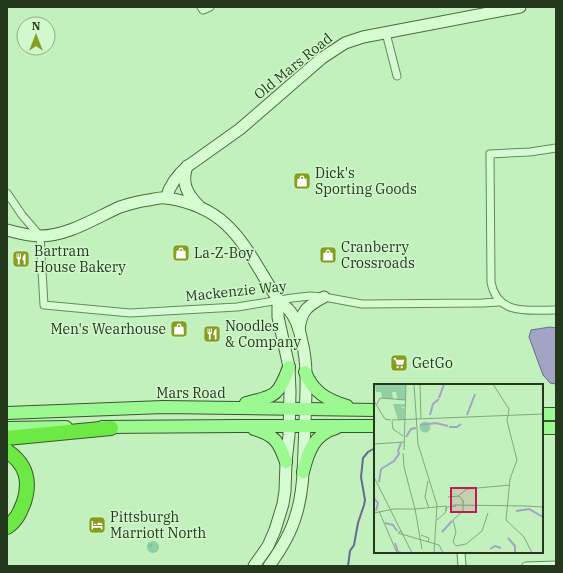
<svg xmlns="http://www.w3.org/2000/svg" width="563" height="573" font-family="'IBM Plex Serif',serif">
<defs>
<pattern id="grass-tufts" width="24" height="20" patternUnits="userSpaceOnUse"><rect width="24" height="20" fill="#90d0a4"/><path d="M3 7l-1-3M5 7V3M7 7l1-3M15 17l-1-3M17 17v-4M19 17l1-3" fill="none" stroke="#7cb38d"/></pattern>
</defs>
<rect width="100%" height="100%" fill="#c2f1bd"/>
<circle fill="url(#grass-tufts)" cx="153" cy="547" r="6"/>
<path fill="#a1a4c2" stroke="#686a90" d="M550 327 556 328V384L550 383 543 375 529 337 531 330Z"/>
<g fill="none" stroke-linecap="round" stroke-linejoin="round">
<path stroke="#686a90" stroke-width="2" d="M348 566 350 551 354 545 358 523 364 505 365 500 361 477 363 458 368 452 375 448"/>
<g stroke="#638a55" stroke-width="9">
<g id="street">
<path d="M201 7 203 10 210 7"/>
<path d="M386 33 397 76"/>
<path d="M556 148 530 152 490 154 491 282C497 316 529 310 556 310"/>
<path d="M7 193 22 215 40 236 44 305 130 313 237 307 292 298 310 296 324 297 362 304 482 303 499 302"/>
<path d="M461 552 462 566"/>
<path d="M526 566 556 565"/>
</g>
</g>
<g stroke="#486c38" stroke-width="13">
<g id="secondary">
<path d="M187 166C181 183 187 194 199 206"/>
<path d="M166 198C170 185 177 175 188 166L240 129 322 58 345 43 363 37 520 7"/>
<path d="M7 230C18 233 29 236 40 236 68 236 95 218 120 207 129 204 139 201 149 200 155 199 162 197 167 198 233 208 245 249 277 298 280 303 285 305 288 309 296 317 300 331 302 342 309 368 305 401 305 427 303 456 305 487 296 515 291 533 280 551 269 566"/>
<path d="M299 330C301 311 307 306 324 297"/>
<path d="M254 566 268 546 275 530 283 504 285 491 286 462 289 435 290 392 289 367 278 317V300"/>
</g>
</g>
<g stroke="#39572a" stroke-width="14">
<g id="primary">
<path d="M305 372C313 392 327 400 347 406"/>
<path d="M246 403C275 396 278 397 289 367"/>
<path d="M7 413 163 407 375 410"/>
<path d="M542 414H556"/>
<path d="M102 427 239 426H375"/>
<path d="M7 428 66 427"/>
<path d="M542 428H556"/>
<path d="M254 429C275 435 279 442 286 462"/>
<path d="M303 472C308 452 314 434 336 428"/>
</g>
</g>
<g stroke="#39572a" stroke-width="16">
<g id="highway">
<path d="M7 438 111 428"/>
<path d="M7 451C26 464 31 480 24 502 20 512 17 520 7 527"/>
</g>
</g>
<use href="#street" stroke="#d5fbd1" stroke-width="7"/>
<use href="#secondary" stroke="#d5fbd1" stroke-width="11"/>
<use href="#primary" stroke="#9cf891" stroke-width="12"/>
<use href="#highway" stroke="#6de945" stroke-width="14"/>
</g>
<defs>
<g id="shop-square" transform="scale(0.9)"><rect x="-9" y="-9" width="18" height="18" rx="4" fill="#869e20" stroke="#d1f8cd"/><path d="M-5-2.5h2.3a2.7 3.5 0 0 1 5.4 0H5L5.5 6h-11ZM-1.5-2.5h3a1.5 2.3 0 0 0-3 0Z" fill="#fff"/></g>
<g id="restaurant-square" transform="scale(0.9)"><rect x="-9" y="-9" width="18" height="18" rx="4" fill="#869e20" stroke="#d1f8cd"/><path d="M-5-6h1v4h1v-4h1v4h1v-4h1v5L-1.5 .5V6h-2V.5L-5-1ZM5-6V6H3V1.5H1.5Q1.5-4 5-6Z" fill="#fff"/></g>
<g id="supermarket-square" transform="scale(0.9)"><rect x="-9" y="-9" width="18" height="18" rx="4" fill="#869e20" stroke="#d1f8cd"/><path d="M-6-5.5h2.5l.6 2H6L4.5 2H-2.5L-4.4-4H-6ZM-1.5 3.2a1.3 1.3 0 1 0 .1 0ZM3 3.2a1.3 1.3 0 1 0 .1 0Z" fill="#fff"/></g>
<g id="hotel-square" transform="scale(0.9)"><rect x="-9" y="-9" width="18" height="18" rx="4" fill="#869e20" stroke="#d1f8cd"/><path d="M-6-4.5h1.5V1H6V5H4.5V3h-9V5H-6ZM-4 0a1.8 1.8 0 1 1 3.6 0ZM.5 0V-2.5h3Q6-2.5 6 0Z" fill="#fff"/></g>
</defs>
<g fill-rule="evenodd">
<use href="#shop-square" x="302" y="181"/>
<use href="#shop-square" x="181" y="253"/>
<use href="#shop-square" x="328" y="255"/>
<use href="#restaurant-square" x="21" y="259"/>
<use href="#shop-square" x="179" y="329"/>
<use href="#restaurant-square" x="212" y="334"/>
<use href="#supermarket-square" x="399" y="363"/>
<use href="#hotel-square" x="97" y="525"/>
</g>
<g text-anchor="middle" stroke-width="3" stroke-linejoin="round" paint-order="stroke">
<g font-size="14" fill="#24381b" stroke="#d1f8cd">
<text transform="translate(293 66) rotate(-39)" y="5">Old Mars Road</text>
<text transform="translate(236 291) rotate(-6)" y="5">Mackenzie Way</text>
<text x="191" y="398">Mars Road</text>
</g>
<g font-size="14" fill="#24381b" stroke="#d1f8cd" text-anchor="start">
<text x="315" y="178">Dick's<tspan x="315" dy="16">Sporting Goods</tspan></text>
<text x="341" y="252">Cranberry<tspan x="341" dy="16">Crossroads</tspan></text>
<text x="34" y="256">Bartram<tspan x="34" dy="16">House Bakery</tspan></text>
<text x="194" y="258">La-Z-Boy</text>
<text x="225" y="331">Noodles<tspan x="225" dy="16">&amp; Company</tspan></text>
<text x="166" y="334" text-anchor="end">Men's Wearhouse</text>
<text x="412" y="368">GetGo</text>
<text x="110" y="522">Pittsburgh<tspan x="110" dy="16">Marriott North</tspan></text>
</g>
</g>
<g transform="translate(374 384)">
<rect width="169" height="169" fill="#c2f1bd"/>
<path d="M19 20H31V23H27L31 25 30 35 24 36ZM45.5 43a5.5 5.5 0 1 1 11 0a5.5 5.5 0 1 1-11 0Z" fill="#90d0a4"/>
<path d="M1 0H32V16H24L22 8H18L19 15 8 14 7 8H2Z" fill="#90d0a4"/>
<path fill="none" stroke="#a1a4c2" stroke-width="2" d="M65 14 70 0M56 31 59 20 65 15M93 31 101 10M46 41 62 39 74 42M75 43H83L87 40M32 53 37 45 42 44M5 98 7 85 20 77 25 70 24 67 27 59M0 114 4 119 2 127M142 127 155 125 169 133M11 139 19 141 23 147M68 148 78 137M134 154 141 162V169M21 159 24 168 27 169M116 165 121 162 127 164"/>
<path fill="none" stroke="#83a77c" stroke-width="1" d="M40 0 44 60 63 121 60 169M46 0 47 35M119 0 135 25 133 37 143 76 136 95 132 136 150 153 158 169M0 17 11 35 17 36M3 20 6 14 32 16M18 36 169 30M18 37 19 45 29 52M0 60 30 58M30 66 32 0M29 69 30 83 41 125M0 93 38 169M54 97 51 113 55 124M84 112 93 105 136 101M74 113 85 112 90 118M89 117V127L79 136 82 148 79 158 82 162 92 160 108 147 114 129M79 121 152 122M151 122 169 123M5 127 23 169M0 129 20 125H41M63 136 71 129 73 123 82 122M29 150 26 147 24 149 65 161 69 169M47 151 55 154 54 158M48 165 41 125 72 122V127"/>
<path fill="#c2185b" fill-opacity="0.15" stroke="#c2185b" stroke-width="2" d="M77 104H102V128H77Z"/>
<rect width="169" height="169" fill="none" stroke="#24381b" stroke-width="2"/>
</g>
<rect width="563" height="573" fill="none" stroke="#24381b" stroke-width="16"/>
<g transform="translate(36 36)"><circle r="19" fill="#d1f8cd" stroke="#8cab86"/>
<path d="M0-3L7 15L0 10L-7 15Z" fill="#869e20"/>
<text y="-6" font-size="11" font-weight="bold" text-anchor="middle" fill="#24381b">N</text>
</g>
</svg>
